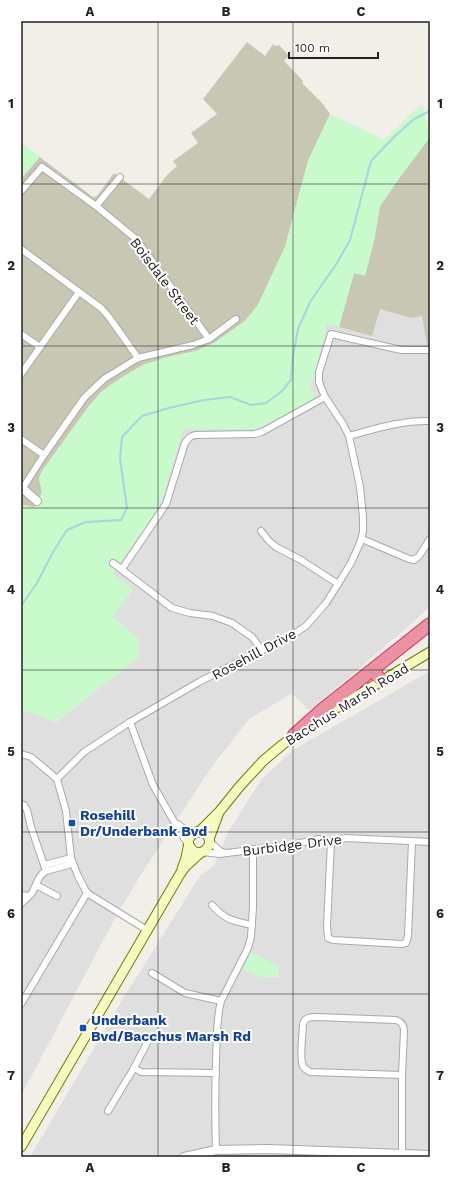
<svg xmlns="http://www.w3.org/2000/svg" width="451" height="1178" font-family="'Work Sans',sans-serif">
<rect width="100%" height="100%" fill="#f2efe9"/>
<g fill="#e0dfdf">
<path d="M430 137V606L411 624 309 711 292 693 249 719 211 768 140 876 114 920 21 1096V717L24 710 56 722 139 657V639L112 617V573L154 515 161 502 183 429H255L314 395 310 388 327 324 365 275 374 241 380 206Z"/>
<path d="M430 671V1157H30L124 997 169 925 200 876 214 866 228 832 262 779 293 750Z"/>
</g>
<g fill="#c7c7b4">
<path d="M247 42 265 56 273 44 275 46 279 45 289 56 284 61 303 81 302 83 322 103 330 114 308 161 285 247 258 305 244 322 214 343 196 351 168 357 143 365 124 376 101 392 89 406 42 471 39 479 42 492 34 508 25 505 21 507V143L93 197 97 196 114 173 149 199 167 175 177 166 173 161 198 143 191 133 217 114 203 99Z"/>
<path d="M430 137V363L422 316 412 318 380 309 372 336 339 327 354 273 365 275 374 241 380 206 400 177Z"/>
</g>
<g fill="#c8facc">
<path d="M423 105 430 137 400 177 380 206 374 241 365 276 354 273 339 327 327 324 310 388 314 395 313 399 290 413 255 429H183L161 502 154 515 112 573 133 590 112 617 139 639V657L55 722 24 710 21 717V507L25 505 34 508 42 492 39 479 42 471 89 406 101 392 113 383 143 365 168 357 196 351 214 343 244 322 258 305 285 247 308 161 330 114 384 140 418 107Z"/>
<path d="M21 143 40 157 21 179Z"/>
<path d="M251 952 279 966V977H260L243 969Z"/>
</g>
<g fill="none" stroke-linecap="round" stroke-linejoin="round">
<path stroke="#aad3df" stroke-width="2" d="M21 606 37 583 53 552 67 530 86 522 121 520 127 508 120 459 122 437 142 416 169 408 204 400 230 397 251 405 266 403 282 391 291 380 293 356 298 329 310 302 337 263 350 240 371 161 395 136 414 119 430 111"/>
<g stroke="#a9a9a9" stroke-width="8">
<g id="minor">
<path d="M21 191 42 167 96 206 136 239 209 339"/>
<path d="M96 206 120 177"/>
<path d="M21 249 101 308 109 317 138 358"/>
<path d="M21 334 40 347"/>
<path d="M21 374 79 292"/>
<path d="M349 436C375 429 402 420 430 421"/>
<path d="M21 439 44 455 21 491"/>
<path d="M44 455 84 398 104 379 138 358 193 345 209 339 236 319"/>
<path d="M261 531 269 541 276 547 301 560 338 584"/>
<path d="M362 539 409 559 414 560 419 556 430 539"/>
<path d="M113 563 172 608 190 613 213 616 232 623 252 637 262 650"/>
<path d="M122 569 166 504 185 443 190 437 195 435 255 434 262 432 325 397"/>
<path d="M130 722 153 785 180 832 188 844"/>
<path d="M21 754 31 757 57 779 66 811 71 858 78 876 87 893 147 930"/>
<path d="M57 779 84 752 130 722 199 682 262 650 285 640 306 626 326 603 338 584 351 563 360 543 363 532V517L360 487 349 436 343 424 325 397 319 382V372L331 334 401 350H428"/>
<path d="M21 804 24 805 27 810 31 827 46 871"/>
<path d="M178 824 184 829 195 833"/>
<path d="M209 841 220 851 225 853"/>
<path d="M331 842 327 926 328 938 333 940 402 944 406 943 408 936 412 842"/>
<path d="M203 852 219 854 291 845 319 839 325 840 331 842 345 838 430 842"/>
<path d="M44 865 71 858"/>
<path d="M36 885 57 896"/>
<path d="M21 895 29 896"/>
<path d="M21 904 32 893 39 878 42 874 46 871 72 864"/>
<path d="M212 905C225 920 233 921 252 925"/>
<path d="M152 973 185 993 221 1001"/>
<path d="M21 1004 87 893"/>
<path d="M134 1068 141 1072 216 1073"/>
<path d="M108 1111 134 1068 148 1041"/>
<path d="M216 1150C215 1120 215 1090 216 1060 217 1040 216 1020 221 1001L248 948 251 937 253 907V849"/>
<path d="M402 1153V1075L404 1031C404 1025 402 1022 396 1020L316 1017C309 1017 305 1018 303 1024 303 1033 299 1059 303 1066 304 1069 307 1070 310 1072L402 1075"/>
</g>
</g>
<g stroke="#a9a9a9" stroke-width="10">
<g id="tertiary">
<path d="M21 487 37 501"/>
<path d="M184 1157 216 1150 270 1149 430 1155"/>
</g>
</g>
<g stroke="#707d05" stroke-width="11">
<g id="secondary">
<path d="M318 719 430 652"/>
<path d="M199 832 219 812 240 786 263 761 282 745 299 732"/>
<path d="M209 839 218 815"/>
<path d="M182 869C185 862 187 855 188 848 189 845 188 842 189 839 190 836 193 834 196 832 199 831 202 832 205 833 219 843 198 864 189 845"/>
<path d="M21 1147 180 874 185 867 200 853"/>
</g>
</g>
<g stroke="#dc2a67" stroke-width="14">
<g id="motorway">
<path d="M376 667C375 674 377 678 383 680"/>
<path d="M294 735 323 709 430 624"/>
</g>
</g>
<use href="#minor" stroke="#fff" stroke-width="6"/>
<use href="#tertiary" stroke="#fff" stroke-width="8"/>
<use href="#secondary" stroke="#f7fabf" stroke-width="9"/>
<use href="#motorway" stroke="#e892a2" stroke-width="12"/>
</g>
<path fill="none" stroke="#222" stroke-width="1" stroke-opacity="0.55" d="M158 21V1157M293 21V1157M21 184H430M21 346H430M21 508H430M21 670H430M21 832H430M21 994H430"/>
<g fill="#1a4fb4" stroke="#fff" stroke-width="1.5">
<rect x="68" y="819" width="8" height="8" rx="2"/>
<rect x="79" y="1024" width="8" height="8" rx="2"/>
</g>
<g text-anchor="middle" stroke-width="4" stroke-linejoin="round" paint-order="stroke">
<g font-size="14" fill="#222" stroke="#fff">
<text transform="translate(165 281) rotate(53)" y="5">Boisdale Street</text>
<text transform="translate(254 654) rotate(-28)" y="5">Rosehill Drive</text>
<text transform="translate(347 704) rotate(-32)" y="5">Bacchus Marsh Road</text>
<text transform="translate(292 845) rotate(-7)" y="5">Burbidge Drive</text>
</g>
<g font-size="14" font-weight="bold" fill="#164399" stroke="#fff" text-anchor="start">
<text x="80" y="820">Rosehill<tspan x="80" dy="16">Dr/Underbank Bvd</tspan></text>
<text x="91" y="1025">Underbank<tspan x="91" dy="16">Bvd/Bacchus Marsh Rd</tspan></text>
</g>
</g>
<rect width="451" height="1178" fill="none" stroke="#ffffff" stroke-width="44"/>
<path d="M289 52v6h89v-6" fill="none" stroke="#222222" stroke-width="2"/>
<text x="295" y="52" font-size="12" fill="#222222" stroke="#ffffff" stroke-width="3" paint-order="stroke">100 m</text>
<rect x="22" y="22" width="407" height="1134" fill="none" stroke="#222" stroke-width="1.5"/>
<g font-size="13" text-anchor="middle" font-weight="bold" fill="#222">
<text x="90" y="16">A</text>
<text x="226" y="16">B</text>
<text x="361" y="16">C</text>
<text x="11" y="108">1</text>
<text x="440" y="108">1</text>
<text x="11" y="270">2</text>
<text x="440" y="270">2</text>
<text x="11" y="432">3</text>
<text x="440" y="432">3</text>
<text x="11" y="594">4</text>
<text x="440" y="594">4</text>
<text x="11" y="756">5</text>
<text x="440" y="756">5</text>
<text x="11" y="918">6</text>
<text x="440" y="918">6</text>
<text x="11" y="1080">7</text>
<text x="440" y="1080">7</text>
<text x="90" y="1172">A</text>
<text x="226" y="1172">B</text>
<text x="361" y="1172">C</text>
</g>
</svg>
